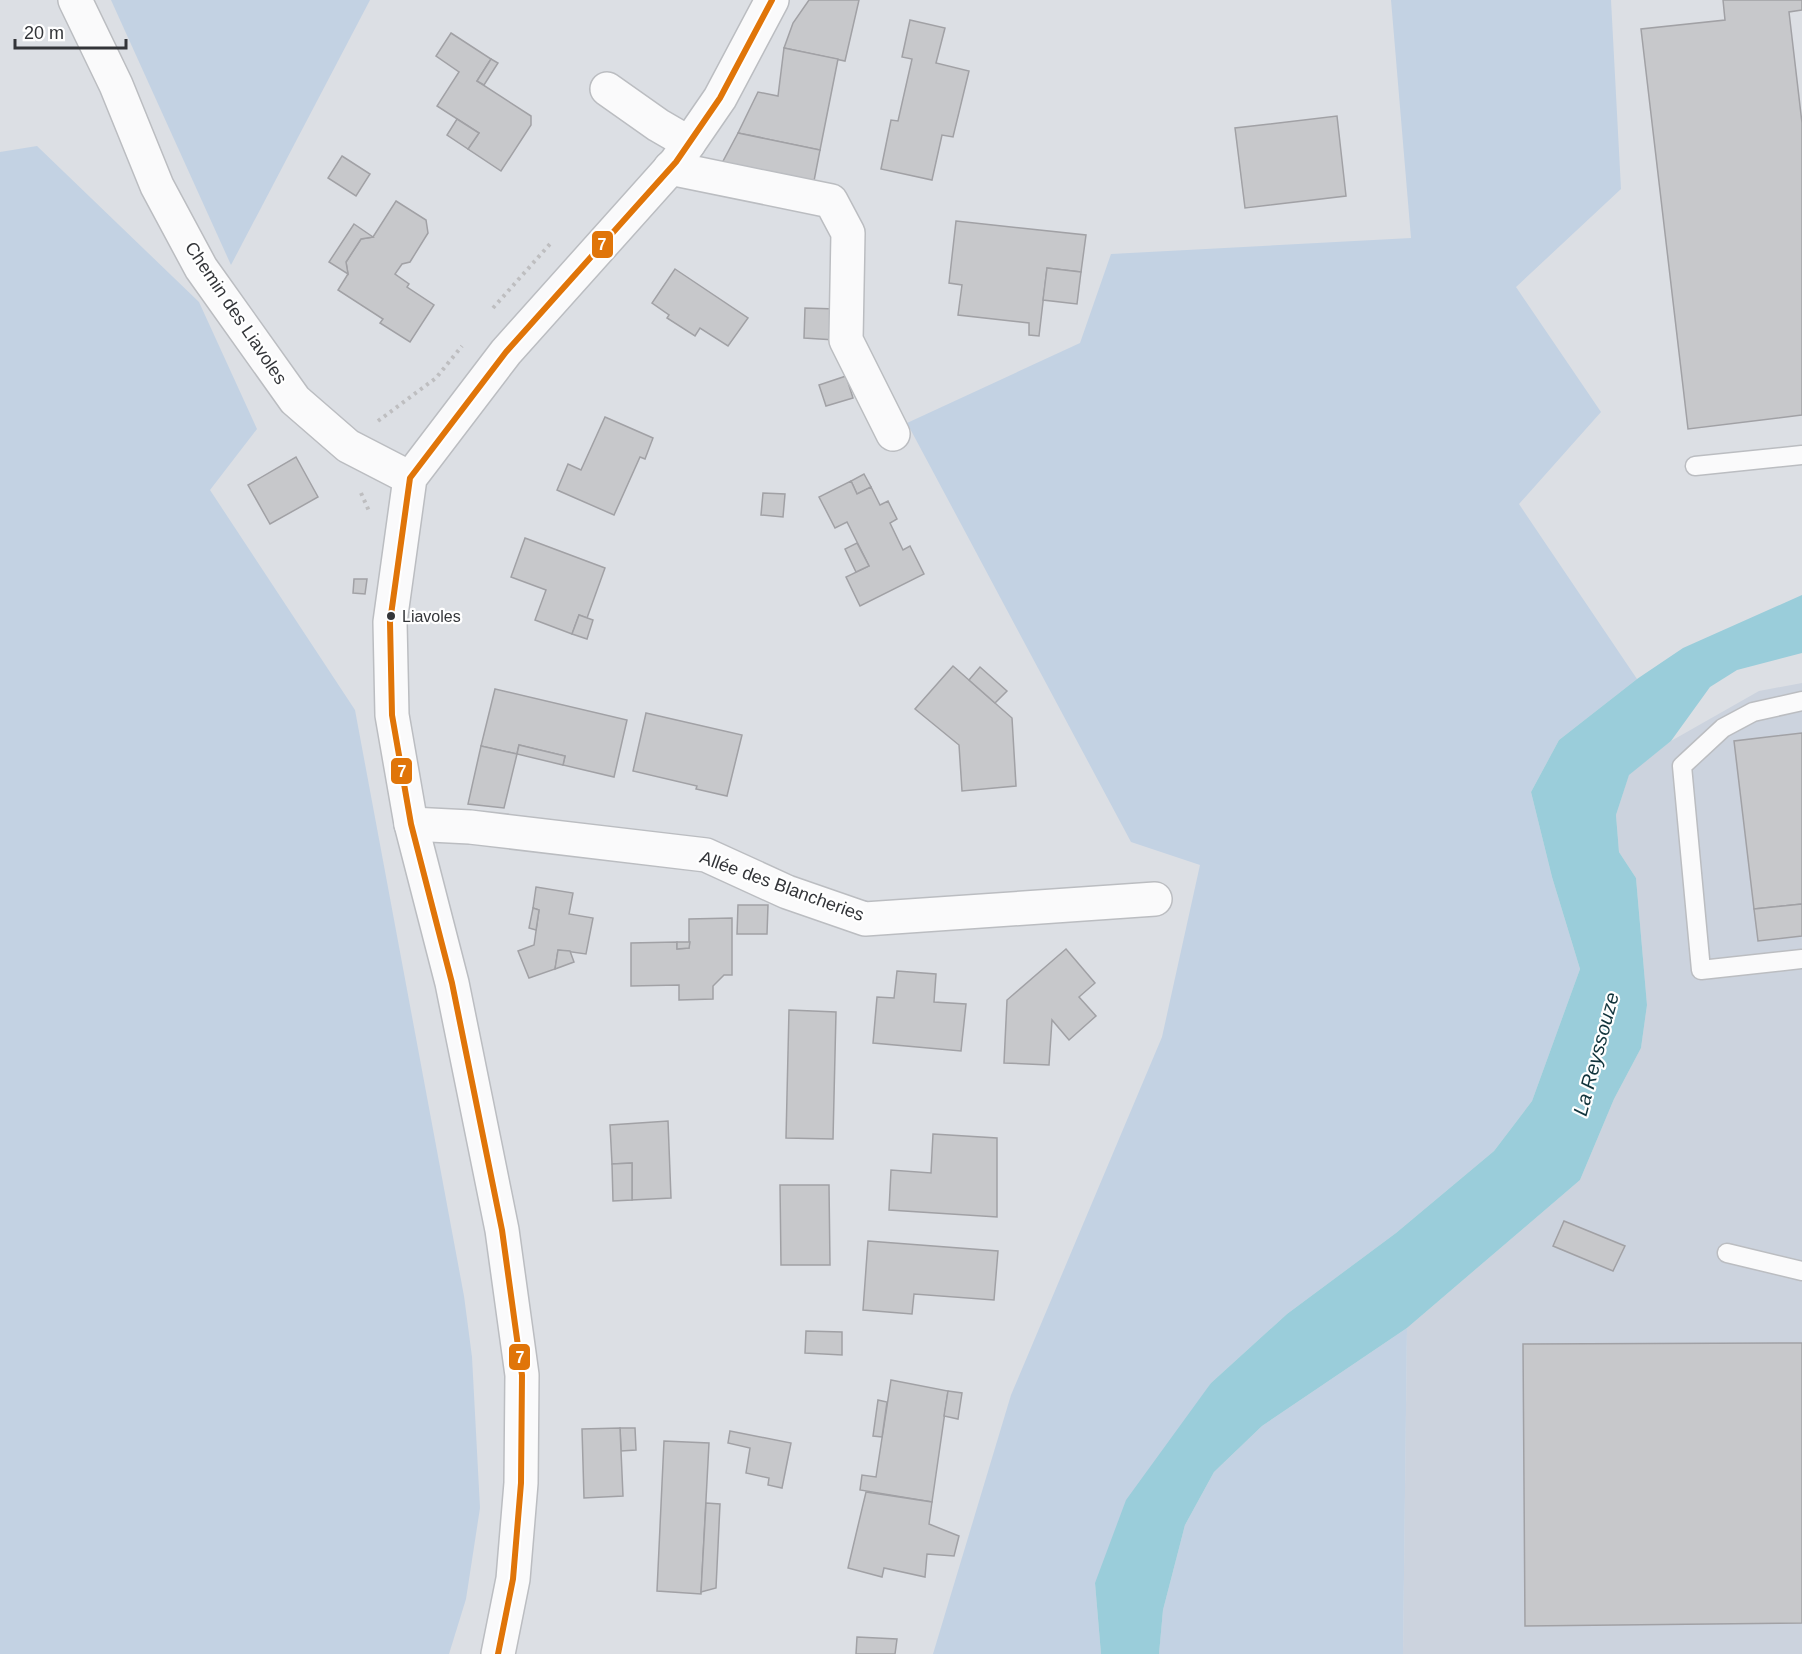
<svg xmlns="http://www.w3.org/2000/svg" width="1802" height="1654" font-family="Arial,sans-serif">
<rect width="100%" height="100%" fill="#dcdfe4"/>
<path fill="#ccd3de" d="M1802 683V1654H1403L1407 1328 1580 1180 1614 1099 1641 1048 1647 1005 1636 878 1619 852 1616 815 1629 774 1671 741 1759 691Z"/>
<g fill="#c3d2e3">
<path d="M111 0H370L231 265Z"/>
<path d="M1391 0H1611L1621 189 1516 287 1601 412 1519 504 1637 679 1559 740 1531 792 1552 877 1580 969 1532 1101 1494 1151 1396 1233 1287 1314 1211 1383 1095 1583 1101 1654H933L1011 1395 1162 1037 1200 865 1131 842 907 423 1080 343 1111 254 1411 238Z"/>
<path d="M37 146 199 302 257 429 210 490 355 710 464 1296 472 1357 480 1508 466 1599 449 1654H0V152Z"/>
<path d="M1407 1328 1403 1654H1159L1163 1610 1185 1525 1214 1472 1262 1426Z"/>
</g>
<path fill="#9acdda" d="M1802 595V653L1737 670 1710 687 1671 741 1629 775 1616 815 1619 852 1636 878 1647 1005 1641 1048 1614 1099 1580 1180 1407 1328 1262 1426 1214 1472 1185 1525 1163 1610 1159 1654H1101L1095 1583 1126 1500 1211 1383 1287 1314 1396 1233 1494 1151 1532 1101 1580 969 1552 877 1531 792 1559 740 1637 679 1683 648Z"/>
<g fill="#c7c8cb" stroke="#a1a1a5" stroke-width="1.5">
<path d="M809 0H859L845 61 784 48 793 23Z"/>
<path d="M1723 0H1802V10L1789 12 1802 123V415L1688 429 1641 29 1725 20Z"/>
<path d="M910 20 945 28 936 63 969 71 953 137 942 135 932 180 881 169 891 120 898 121 912 59 902 57Z"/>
<path d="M451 33 491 59 477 81 531 116V125L501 171 468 149 479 133 437 106 459 72 436 56Z"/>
<path d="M784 48 838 59 820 150 738 133 758 92 778 96Z"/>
<path d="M491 59 498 63 484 85 477 81Z"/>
<path d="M1337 116 1346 196 1245 208 1235 128Z"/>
<path d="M457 119 479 133 468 149 447 135Z"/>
<path d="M738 133 820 150 814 181 721 165Z"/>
<path d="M342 156 370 174 356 196 328 178Z"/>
<path d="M396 201 426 220 428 233 410 262 402 264 395 274 409 284 407 287 434 305 410 342 380 323 383 319 338 290 348 274 346 262 361 239 373 237Z"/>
<path d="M956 221 1086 235 1081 272 1047 268 1039 336 1029 335V323L958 315 962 285 949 283Z"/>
<path d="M354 224 373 237 361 239 346 262 348 274 329 262Z"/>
<path d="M1047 268 1081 272 1077 304 1043 300Z"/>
<path d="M675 269 748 318 728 346 700 328 695 336 667 318 669 315 652 303Z"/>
<path d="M805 308 836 309 835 340 804 338Z"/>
<path d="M846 376 853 398 826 406 819 385Z"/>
<path d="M605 417 653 438 645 459 640 457 614 515 557 490 568 464 581 470Z"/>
<path d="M296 457 318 497 270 524 248 485Z"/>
<path d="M864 474 871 487 857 494 851 481Z"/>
<path d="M851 481 857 494 871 487 880 505 888 501 897 519 890 523 903 550 910 546 924 574 860 606 846 577 869 566 847 522 835 528 819 497Z"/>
<path d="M763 493 785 494 783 517 761 515Z"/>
<path d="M525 538 605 568 587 618 579 615 572 634 535 620 546 590 511 577Z"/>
<path d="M857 543 869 566 856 572 845 549Z"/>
<path d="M354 579H367L365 594 353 593Z"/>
<path d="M579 615 593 620 587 639 572 634Z"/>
<path d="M953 666 1012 718 1016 786 962 791 959 745 915 709Z"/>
<path d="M980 667 1007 691 995 703 969 680Z"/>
<path d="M495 689 627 720 614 777 563 765 565 756 519 745 517 754 481 746Z"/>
<path d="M646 713 742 735 727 796 696 789 697 786 633 771Z"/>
<path d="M1802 733V904L1754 909 1734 741Z"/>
<path d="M519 745 565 756 563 765 517 754Z"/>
<path d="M481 746 517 754 504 808 468 804Z"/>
<path d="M536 887 573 893 569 914 593 918 586 954 558 950 555 969 529 978 518 951 534 945 539 910 533 908Z"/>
<path d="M1802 904V936L1758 941 1754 909Z"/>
<path d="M738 905H768L767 934H737Z"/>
<path d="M533 908 539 910 536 930 529 928Z"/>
<path d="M732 918V975H724L713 986V999L679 1000V985L631 986V943L677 942V949L689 948V919Z"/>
<path d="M677 942H690L689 948 677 949Z"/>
<path d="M1066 949 1095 983 1079 997 1096 1016 1069 1040 1052 1020 1049 1065 1004 1063 1007 1000Z"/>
<path d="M558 950 570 951 574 962 555 969Z"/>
<path d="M897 971 936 974 934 1002 966 1004 961 1051 873 1043 877 997 894 998Z"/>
<path d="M789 1010 836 1012 833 1139 786 1138Z"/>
<path d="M668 1121 671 1198 632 1200V1163L612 1164 610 1125Z"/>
<path d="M933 1134 997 1138V1217L889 1210 891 1170 931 1173Z"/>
<path d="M632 1163V1200L613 1201 612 1164Z"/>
<path d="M780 1185H829L830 1265H781Z"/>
<path d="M1564 1221 1625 1246 1613 1271 1553 1246Z"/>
<path d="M868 1241 998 1251 994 1300 914 1294 912 1314 863 1310Z"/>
<path d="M806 1331 842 1332V1355L805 1353Z"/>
<path d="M1802 1343V1623L1525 1626 1523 1344Z"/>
<path d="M891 1380 948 1391 932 1502 860 1490 862 1475 876 1477Z"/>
<path d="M948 1391 962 1393 958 1419 944 1416Z"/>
<path d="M878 1400 887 1402 882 1437 873 1436Z"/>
<path d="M620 1428H635L636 1450 621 1451Z"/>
<path d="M620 1428 623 1496 584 1498 582 1429Z"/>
<path d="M730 1431 791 1443 782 1488 768 1485 769 1478 746 1473 750 1448 728 1443Z"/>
<path d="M664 1441 709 1443 701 1594 657 1591Z"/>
<path d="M866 1492 932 1502 929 1524 959 1536 954 1556 927 1554 925 1577 884 1568 882 1577 848 1568Z"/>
<path d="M706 1503 720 1504 716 1588 701 1592Z"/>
<path d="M857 1637 897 1639 895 1654H856Z"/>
</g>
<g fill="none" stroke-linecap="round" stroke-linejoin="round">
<g stroke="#bbbdc1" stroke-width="21">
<g id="service">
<path d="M1695 466 1802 455"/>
<path d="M1802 701 1753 712 1723 728 1682 766 1701 970 1802 959"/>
<path d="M1727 1253 1802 1271"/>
</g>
</g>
<g stroke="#bbbdc1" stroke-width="36">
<g id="minor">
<path d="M75 0 116 85 157 186 201 268 295 400 348 446 410 478"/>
<path d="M607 89 658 125 689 143"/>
<path d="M670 168 831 201 848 233 846 340 893 434"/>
<path d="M411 824 470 827 706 855 787 892 865 919 1155 899"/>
<path d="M498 1654 513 1579 521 1483 522 1375 502 1230 452 983 411 824 392 715 390 622 410 478 506 352 676 162 720 98 772 0"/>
</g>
</g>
<g stroke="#bebec0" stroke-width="4" stroke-dasharray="3 4.5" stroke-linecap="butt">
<path d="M493 308 550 244"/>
<path d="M378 421 436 378 462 346"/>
<path d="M361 493 369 511"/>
</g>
<use href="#service" stroke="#fafafb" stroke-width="18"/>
<use href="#minor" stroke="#fafafb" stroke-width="33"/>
<g stroke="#fff" stroke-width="10">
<path id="bus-1" d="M498 1654 513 1579 521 1483 522 1375 502 1230 452 983 411 824 392 715 390 622 410 478 506 352 676 162 720 98 772 0"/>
</g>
<use href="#bus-1" stroke="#e07509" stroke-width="6"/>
</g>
<circle fill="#333539" stroke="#fff" stroke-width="2" cx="391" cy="616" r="5"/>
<g text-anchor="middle" stroke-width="4.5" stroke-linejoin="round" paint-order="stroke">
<g font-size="16" fill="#333539" stroke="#fff" text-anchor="start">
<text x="402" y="622">Liavoles</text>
</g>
<g font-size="18" fill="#333539" stroke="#fff">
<text transform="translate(236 313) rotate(56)" y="6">Chemin des Liavoles</text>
<text transform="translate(782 886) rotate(20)" y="6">Allée des Blancheries</text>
</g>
<g font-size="20" font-style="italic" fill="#11343c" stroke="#fff">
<text transform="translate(1596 1054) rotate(-75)" y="7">La Reyssouze</text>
</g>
</g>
<g stroke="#fff" stroke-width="2">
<rect x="591" y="230" width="23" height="29" rx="6" fill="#e07509"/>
<rect x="390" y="757" width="23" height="28" rx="6" fill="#e07509"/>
<rect x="508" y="1343" width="23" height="28" rx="6" fill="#e07509"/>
</g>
<g font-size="16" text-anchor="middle" font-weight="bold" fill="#fff">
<text x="602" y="250">7</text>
<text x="402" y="777">7</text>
<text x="520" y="1363">7</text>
</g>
<path d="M15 39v9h111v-9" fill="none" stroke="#333539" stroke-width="3"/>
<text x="24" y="39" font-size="18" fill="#333539" stroke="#ffffff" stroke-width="4.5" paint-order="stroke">20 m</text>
</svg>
